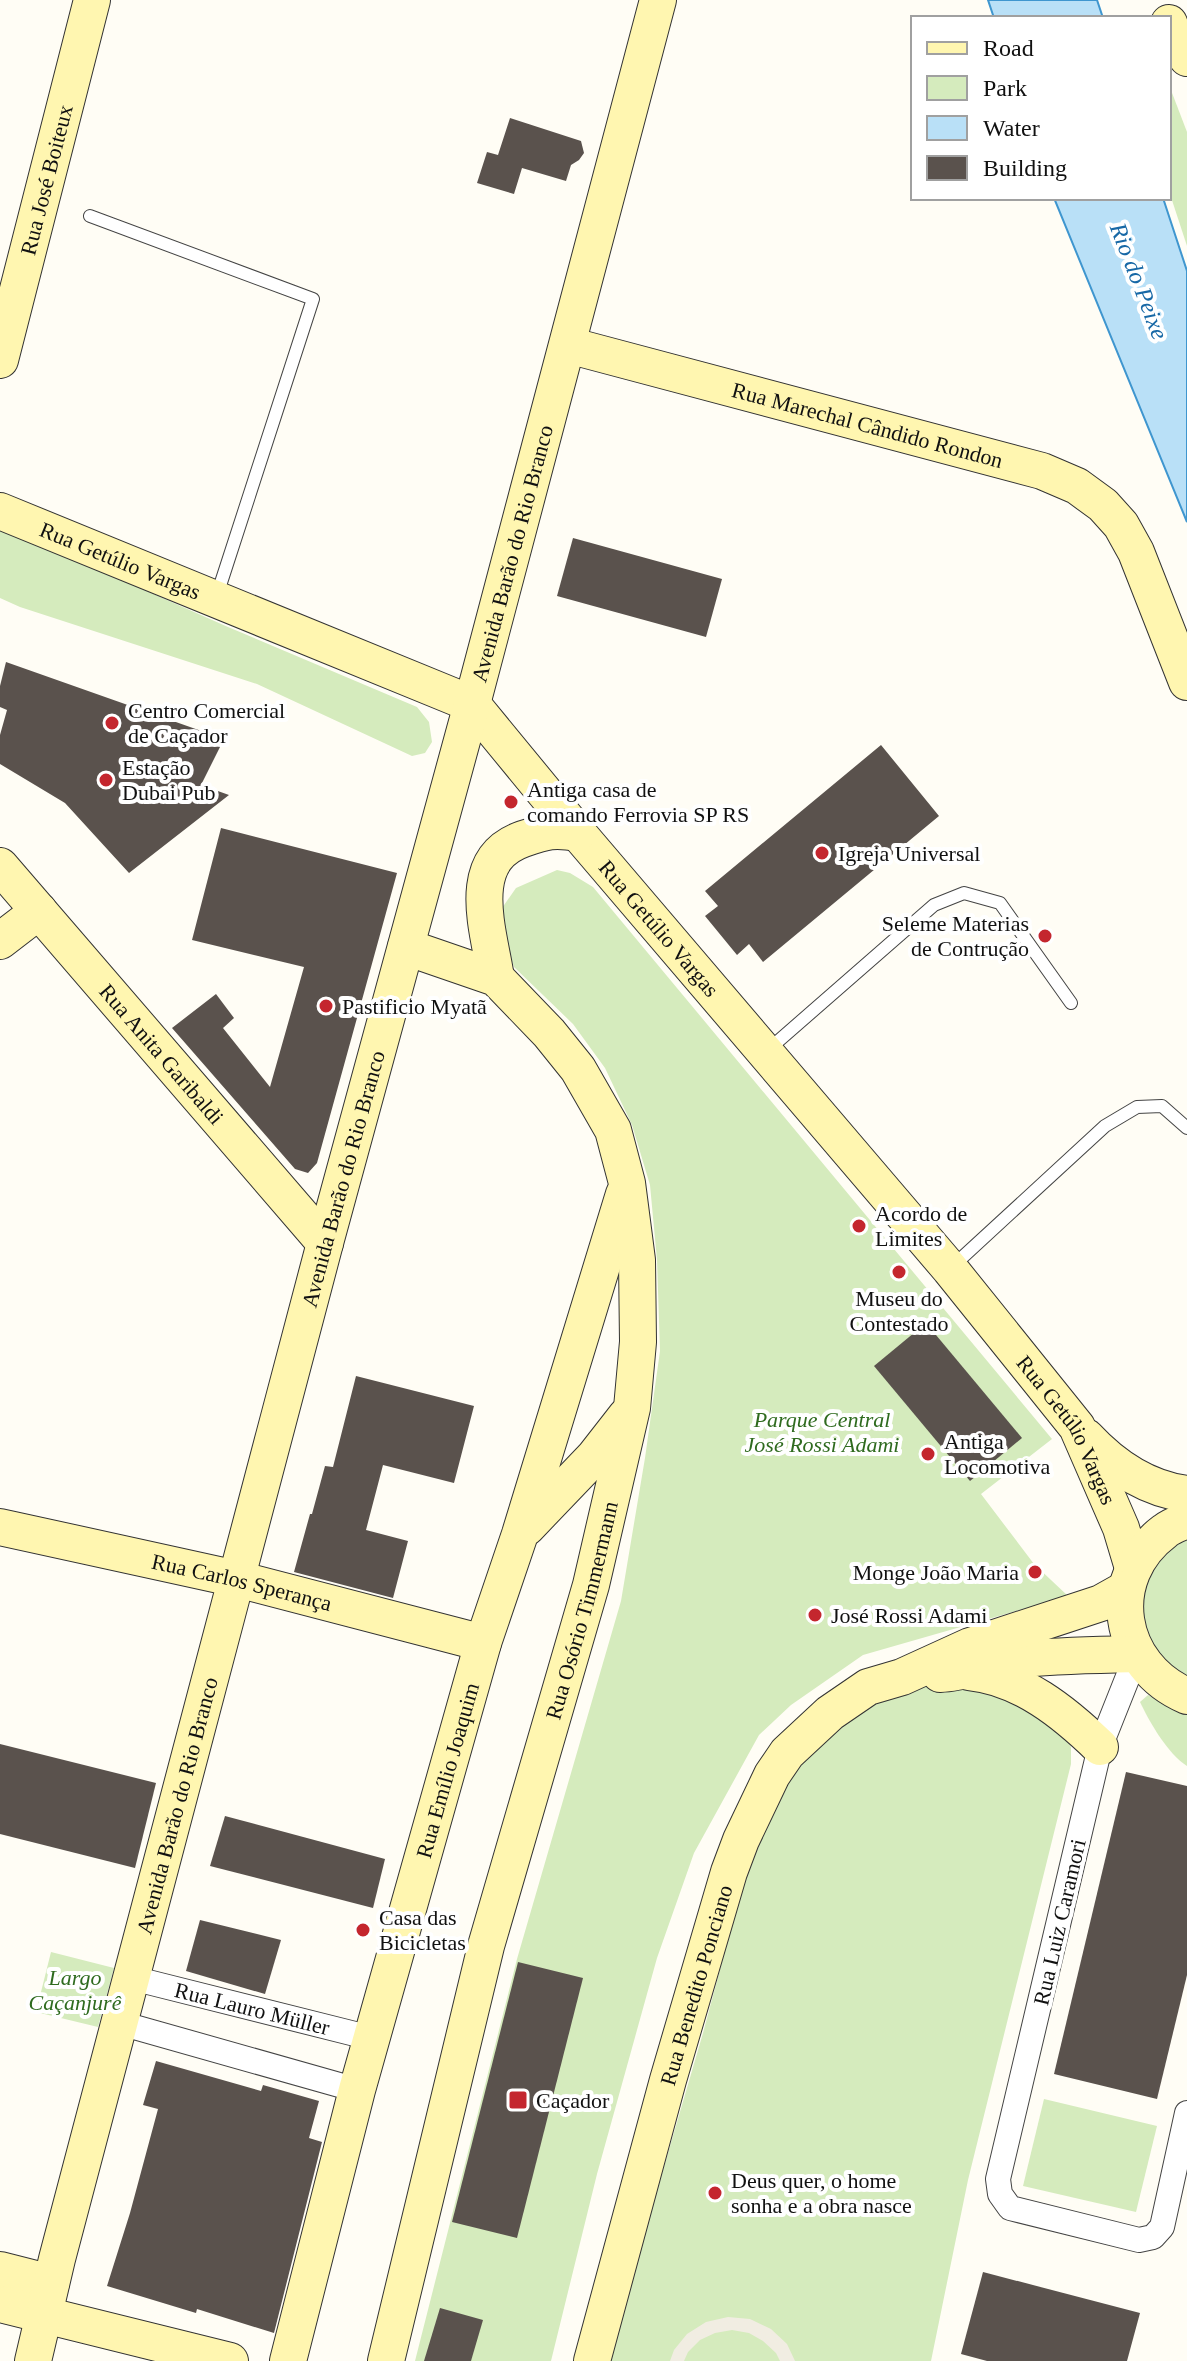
<svg xmlns="http://www.w3.org/2000/svg" width="1187" height="2361" font-family="'Times New Roman',serif">
<rect width="100%" height="100%" fill="#fffdf5"/>
<g fill="#d5ebbd">
<path d="M1169 85 1187 132V246L1169 191Z"/>
<path d="M9 530 228 627 417 707 429 722 432 742 425 753 412 756 257 684 20 607 0 598V531Z"/>
<path d="M557 870 570 873 593 887 1052 1439 981 1494 1034 1564 1068 1596 863 1655 791 1705 759 1735 694 1853 657 1958 597 2174 551 2361H415L517 1959 621 1601 645 1458 660 1351 657 1260 650 1185 632 1125 605 1068 573 1024 514 967 505 942 502 908 516 888Z"/>
<path d="M1187 1538V1676C1174 1668 1163 1661 1154 1648 1127 1610 1148 1558 1187 1538Z"/>
<path d="M943 1679 982 1682 1060 1730 1071 1747V1764L968 2180 931 2361H610L635 2266 703 2033 748 1865 799 1754 851 1710Z"/>
<path d="M1148 1695 1187 1710V1766C1168 1754 1150 1723 1140 1702Z"/>
<path d="M51 1952 114 1968 98 2027 36 2012Z"/>
<path d="M1044 2099 1157 2126 1136 2212 1023 2186Z"/>
</g>
<path fill="#f1ede2" d="M728 2317 750 2319 771 2329 787 2344 795 2361H780L776 2353 763 2341 749 2333 732 2330 715 2333 700 2340 688 2352 684 2361H670L674 2350 687 2334 706 2322Z"/>
<g fill="#b9e0f7" stroke="#3f96cf" stroke-width="2">
<path d="M988 0H1097L1103 18H994Z"/>
<path d="M1054 198H1163L1187 271V522Z"/>
</g>
<g fill="#5a524d">
<path d="M510 118 581 141 584 153 579 160 571 165 566 181 522 168 514 194 477 183 487 152 498 155Z"/>
<path d="M573 538 722 579 706 637 557 596Z"/>
<path d="M6 662 224 739 201 785 229 795 129 873 65 803 0 764V735L7 710 0 707V686Z"/>
<path d="M881 745 939 816 763 962 749 944 737 955 705 916 718 906 705 891Z"/>
<path d="M221 828 397 873 317 1163 308 1173 295 1169 172 1028 216 994 234 1018 223 1028 270 1087 304 967 192 940Z"/>
<path d="M926 1323 1022 1438 970 1481 874 1366Z"/>
<path d="M356 1376 474 1406 454 1483 383 1465 366 1530 408 1541 393 1598 294 1572 310 1514H312L325 1466 333 1467Z"/>
<path d="M0 1744 156 1783 135 1868 0 1834Z"/>
<path d="M1126 1772 1187 1786V1975L1157 2099 1054 2074Z"/>
<path d="M225 1816 385 1859 373 1908 210 1866Z"/>
<path d="M200 1920 281 1940 265 1994 186 1971Z"/>
<path d="M518 1962 583 1978 517 2238 452 2222Z"/>
<path d="M156 2061 261 2091 263 2085 319 2101 309 2138 322 2142 274 2333 197 2309 196 2313 107 2286 130 2213 158 2109 143 2105Z"/>
<path d="M983 2272 1140 2313 1127 2361H987L961 2354Z"/>
<path d="M440 2308 483 2320 471 2361H424Z"/>
</g>
<g fill="none" stroke-linecap="round" stroke-linejoin="round">
<g stroke="#444" stroke-width="14">
<g id="lane">
<path d="M90 216 313 299 217 595"/>
<path d="M768 1050 934 905 964 893 1000 903 1071 1003"/>
<path d="M954 1265 1105 1126 1137 1107 1162 1106 1187 1128"/>
</g>
</g>
<g stroke="#444" stroke-width="26">
<g id="street">
<path d="M1137 1654 1100 1747 998 2179 1000 2194 1010 2208 1139 2240 1153 2237 1162 2227 1187 2113"/>
<path id="s1" d="M132 1978 371 2038"/>
<path d="M120 2023 357 2090"/>
</g>
</g>
<g stroke="#333" stroke-width="38">
<g id="secondary">
<path d="M1169 23 1177 43 1187 58"/>
<path id="s2" d="M568 345 1042 471 1077 486 1103 505 1121 525 1136 552 1187 682"/>
<path id="s3" d="M0 360 92 0"/>
<path id="s4" d="M0 511 472 704 578 833 950 1269 1077 1427 1121 1528 1133 1568"/>
<path id="s5" d="M0 866 325 1243"/>
<path d="M0 941 39 911"/>
<path d="M496 978C489 931 463 860 523 839 547 831 553 829 578 833"/>
<path d="M1086 1437C1113 1466 1147 1489 1187 1494"/>
<path d="M1187 1520C1180 1523 1171 1526 1165 1531 1102 1578 1117 1666 1187 1696"/>
<path id="s6" d="M0 1527 237 1579 483 1643"/>
<path d="M527 1527 594 1457 626 1416"/>
<path d="M969 1672C1021 1677 1065 1713 1100 1747"/>
<path d="M940 1674C965 1673 988 1663 1013 1660 1054 1655 1095 1655 1137 1654"/>
<path d="M0 2270 51 2283"/>
<path d="M0 2304 230 2361"/>
<path id="s7" d="M33 2361 57 2259 325 1243 472 704 658 0"/>
<path id="s8" d="M288 2361 357 2090 483 1643 520 1534 624 1194"/>
<path id="s9" d="M386 2361 486 1946 591 1585 632 1408 638 1342 637 1260 627 1183 613 1130 578 1069 549 1033 496 978 406 947"/>
<path id="s10" d="M592 2361 668 2080 729 1872 741 1840 772 1775 787 1753 830 1713 868 1687 902 1677 970 1646 1101 1603 1126 1589"/>
</g>
</g>
<use href="#lane" stroke="#fff" stroke-width="12"/>
<use href="#street" stroke="#fff" stroke-width="24"/>
<use href="#secondary" stroke="#fff6b0" stroke-width="36"/>
</g>
<g fill="#c4262e" stroke="#fff" stroke-width="3">
<circle cx="112" cy="723" r="8"/>
<circle cx="106" cy="780" r="8"/>
<circle cx="511" cy="802" r="8"/>
<circle cx="822" cy="853" r="8"/>
<circle cx="1045" cy="936" r="8"/>
<circle cx="326" cy="1006" r="8"/>
<circle cx="859" cy="1226" r="8"/>
<circle cx="899" cy="1272" r="8"/>
<circle cx="928" cy="1454" r="8"/>
<circle cx="1035" cy="1572" r="8"/>
<circle cx="815" cy="1615" r="8"/>
<circle cx="363" cy="1930" r="8"/>
<rect x="508" y="2090" width="20" height="20" rx="4"/>
<circle cx="715" cy="2193" r="8"/>
</g>
<g text-anchor="middle" stroke-width="8" stroke-linejoin="round" paint-order="stroke">
<g font-size="22" fill="#111" stroke="#fff">
<text dy="8" stroke="none"><textPath href="#s3" startOffset="186">Rua José Boiteux</textPath></text>
<text dy="8" stroke="none"><textPath href="#s2" startOffset="310">Rua Marechal Cândido Rondon</textPath></text>
<text dy="8" stroke="none"><textPath href="#s7" startOffset="1870">Avenida Barão do Rio Branco</textPath></text>
<text dy="8" stroke="none"><textPath href="#s4" startOffset="130">Rua Getúlio Vargas</textPath></text>
<text dy="8" stroke="none"><textPath href="#s4" startOffset="802">Rua Getúlio Vargas</textPath></text>
<text dy="8" stroke="none"><textPath href="#s5" startOffset="248">Rua Anita Garibaldi</textPath></text>
<text dy="8" stroke="none"><textPath href="#s7" startOffset="1222">Avenida Barão do Rio Branco</textPath></text>
<text dy="8" stroke="none"><textPath href="#s4" startOffset="1450">Rua Getúlio Vargas</textPath></text>
<text dy="8" stroke="none"><textPath href="#s6" startOffset="248">Rua Carlos Sperança</textPath></text>
<text dy="8" stroke="none"><textPath href="#s9" startOffset="776">Rua Osório Timmermann</textPath></text>
<text dy="8" stroke="none"><textPath href="#s8" startOffset="612">Rua Emílio Joaquim</textPath></text>
<text dy="8" stroke="none"><textPath href="#s7" startOffset="574">Avenida Barão do Rio Branco</textPath></text>
<text transform="translate(1059 1922) rotate(-77)" y="8">Rua Luiz Caramori</text>
<text dy="8" stroke="none"><textPath href="#s10" startOffset="390">Rua Benedito Ponciano</textPath></text>
<text dy="8" stroke="none"><textPath href="#s1" startOffset="124">Rua Lauro Müller</textPath></text>
</g>
<g font-size="22" fill="#111" stroke="#fff" text-anchor="start">
<text x="128" y="718">Centro Comercial<tspan x="128" dy="25">de Caçador</tspan></text>
<text x="122" y="775">Estação<tspan x="122" dy="25">Dubai Pub</tspan></text>
<text x="527" y="797">Antiga casa de<tspan x="527" dy="25">comando Ferrovia SP RS</tspan></text>
<text x="838" y="861">Igreja Universal</text>
<text x="1029" y="931" text-anchor="end">Seleme Materias<tspan x="1029" dy="25">de Contrução</tspan></text>
<text x="342" y="1014">Pastificio Myatã</text>
<text x="875" y="1221">Acordo de<tspan x="875" dy="25">Limites</tspan></text>
<text x="899" y="1306" text-anchor="middle">Museu do<tspan x="899" dy="25">Contestado</tspan></text>
<text x="944" y="1449">Antiga<tspan x="944" dy="25">Locomotiva</tspan></text>
<text x="1019" y="1580" text-anchor="end">Monge João Maria</text>
<text x="831" y="1623">José Rossi Adami</text>
<text x="379" y="1925">Casa das<tspan x="379" dy="25">Bicicletas</tspan></text>
<text x="536" y="2108">Caçador</text>
<text x="731" y="2188">Deus quer, o home<tspan x="731" dy="25">sonha e a obra nasce</tspan></text>
</g>
<g font-size="22" font-style="italic" fill="#2f6b1f" stroke="#fff">
<text x="822" y="1427">Parque Central<tspan x="822" dy="25">José Rossi Adami</tspan></text>
<text x="75" y="1985">Largo<tspan x="75" dy="25">Caçanjurê</tspan></text>
</g>
<g font-size="24" font-style="italic" fill="#1768a6" stroke="#fff">
<text transform="translate(1139 281) rotate(69)" y="8">Rio do Peixe</text>
</g>
</g>
<rect x="911" y="16" width="260" height="184" fill="#ffffff" stroke="#a0a0a0" stroke-width="2"/>
<rect x="927" y="42" width="40" height="12" fill="#fff6b0" stroke="#a0a0a0" stroke-width="2"/>
<text x="983" y="56" font-size="24" fill="#111111">Road</text>
<rect x="927" y="76" width="40" height="24" fill="#d5ebbd" stroke="#a0a0a0" stroke-width="2"/>
<text x="983" y="96" font-size="24" fill="#111111">Park</text>
<rect x="927" y="116" width="40" height="24" fill="#b9e0f7" stroke="#a0a0a0" stroke-width="2"/>
<text x="983" y="136" font-size="24" fill="#111111">Water</text>
<rect x="927" y="156" width="40" height="24" fill="#5a524d" stroke="#a0a0a0" stroke-width="2"/>
<text x="983" y="176" font-size="24" fill="#111111">Building</text>
</svg>
